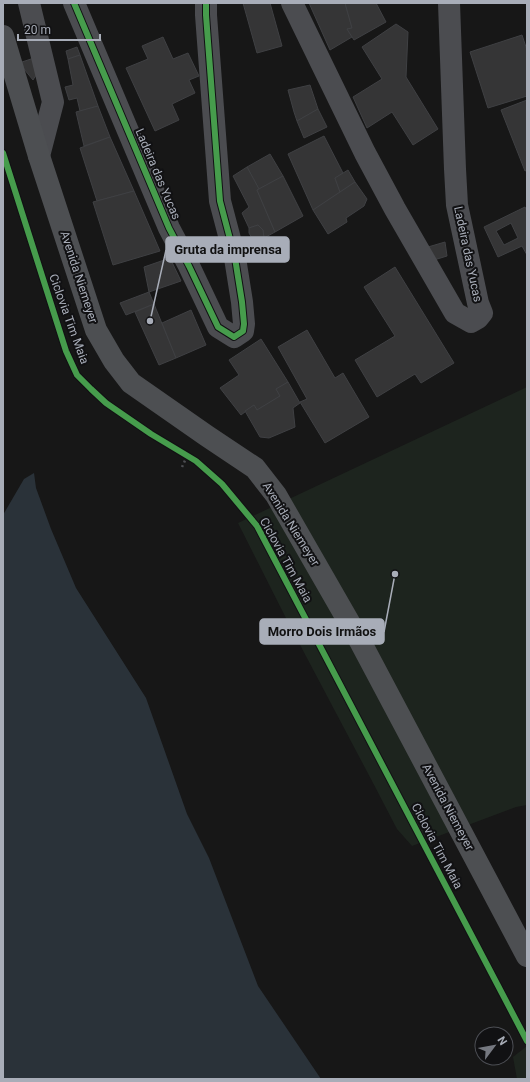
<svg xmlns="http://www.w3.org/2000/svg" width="530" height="1082" font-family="Roboto,sans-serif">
<rect width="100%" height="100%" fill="#171717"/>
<g fill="#1d241e">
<path d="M527 387V805L516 807 412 846 397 829 372 781 289 624 238 523Z"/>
<path d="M527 1046V1079H517L513 1057Z"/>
</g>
<path fill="#2a3239" d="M34 473 36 488 51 529 76 588 146 698 187 814 209 858 258 986 321 1079H3V515L24 479Z"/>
<g fill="#353536" stroke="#3f4043" fill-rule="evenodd">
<path d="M243 3H270L282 46 257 53Z"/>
<path d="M309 3H345L352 28 347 29 352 37 330 50Z"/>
<path d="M345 3H376L386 22 354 40 347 29 352 28Z"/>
<path d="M396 24 408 32 406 77 438 129 413 145 392 112 367 128 353 97 382 79 362 47Z"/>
<path d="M522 35 527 50V96L488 108 470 52Z"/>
<path d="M163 37 173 59 188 53 199 76 189 80 195 93 172 104 179 120 155 131 126 68 148 59 142 46Z"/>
<path d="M77 47 80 55 68 59 66 51Z"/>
<path d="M80 55 98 106 80 111 77 98 69 100 65 87 73 85 68 59Z"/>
<path d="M34 58 38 72 33 80 24 69 22 62Z"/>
<path d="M310 85 318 109 297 121 294 112 288 90Z"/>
<path d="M527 100V170L525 171 501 110Z"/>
<path d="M98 106 110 137 84 146 76 112Z"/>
<path d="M318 109 327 127 304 138 297 121Z"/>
<path d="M324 136 343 173 335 178 340 192 313 210 288 154Z"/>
<path d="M110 137 134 191 97 201 80 148Z"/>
<path d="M270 154 283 176 259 189 247 167Z"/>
<path d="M247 167 259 189 257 190 275 232 264 238 263 230 258 225 249 228 242 213 249 207 233 176Z"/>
<path d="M348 170 355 182 340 192 335 178Z"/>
<path d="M283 176 303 216 275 232 257 190Z"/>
<path d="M355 182 367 199 364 206 346 218 347 222 328 234 313 210Z"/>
<path d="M134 191 160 251 113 265 93 202Z"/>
<path d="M525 207 527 211V255L522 246 498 257 484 227ZM511 223 518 238 504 245 496 231Z"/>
<path d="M258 225 263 230 264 238 258 242 253 240 249 233V228Z"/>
<path d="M445 242 447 256 434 260 428 247Z"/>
<path d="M170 258 181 281 149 292 144 267Z"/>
<path d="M395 267 454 363 421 383 415 374 377 397 355 360 395 336 364 287Z"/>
<path d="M149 292 154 304 126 315 120 303Z"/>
<path d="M154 304 176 358 159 365 135 312Z"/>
<path d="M191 310 206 345 176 358 162 323Z"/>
<path d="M307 330 335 378 343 373 369 417 325 443 300 402 307 399 278 347Z"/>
<path d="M261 339 288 382 276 389 280 396 257 410 254 405 241 415 220 388 239 375 229 360Z"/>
<path d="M288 382 300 403 293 408 295 427 269 438 260 437 245 411 254 405 257 410 280 396 276 389Z"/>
</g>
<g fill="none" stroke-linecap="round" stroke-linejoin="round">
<path stroke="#4d4e52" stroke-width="2.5" stroke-dasharray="2 3" stroke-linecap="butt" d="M182 467 188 454"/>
<g stroke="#4b4c50" stroke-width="22">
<path d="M29 3 53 102 39 156"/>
<path d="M74 3 169 228 189 266 218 327 234 337 243 331 244 324 242 302 235 258 220 201 206 15V3"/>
<path d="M292 3 365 153 395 209 455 313 471 322 478 318 482 313 478 303 457 205 455 169 449 3"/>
</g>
<path stroke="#4d4f52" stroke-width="22" d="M3 36 39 156 96 330 114 361 131 383 207 436 255 468 276 495 361 643 527 956"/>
<g stroke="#111113" stroke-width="8">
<g id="cycleway">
<path d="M74 3 169 228 189 266 218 327 234 337 243 331 244 324 242 302 235 258 220 201 206 15V3"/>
<path d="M3 153 66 351 77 375 91 389 106 403 151 434 196 461 222 484 257 526 527 1041"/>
</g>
</g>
<use href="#cycleway" stroke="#469c4c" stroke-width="6"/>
</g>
<g text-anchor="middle" stroke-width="4" stroke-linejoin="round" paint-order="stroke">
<g font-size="12" fill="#a8adb8" stroke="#111113">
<text transform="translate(158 174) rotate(67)" y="4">Ladeira das Yucas</text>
<text transform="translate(468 254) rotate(78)" y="4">Ladeira das Yucas</text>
<text transform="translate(79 277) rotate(72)" y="4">Avenida Niemeyer</text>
<text transform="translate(69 319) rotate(70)" y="4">Ciclovia Tim Maia</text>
<text transform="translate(291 524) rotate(58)" y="4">Avenida Niemeyer</text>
<text transform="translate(286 560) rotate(61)" y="4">Ciclovia Tim Maia</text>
<text transform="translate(448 807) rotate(62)" y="4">Avenida Niemeyer</text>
<text transform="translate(437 846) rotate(62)" y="4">Ciclovia Tim Maia</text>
</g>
</g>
<path fill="none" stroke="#a8adb8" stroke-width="1.5" d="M150 321L166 250M395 574L384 632"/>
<g fill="#a8adb8" stroke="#111113" stroke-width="1.5">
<circle cx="150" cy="321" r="4"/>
<circle cx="395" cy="574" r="4"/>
</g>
<g fill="#a8adb8" stroke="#a8adb8" stroke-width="1.5">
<rect x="166" y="237" width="123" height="25" rx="4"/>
<rect x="260" y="619" width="124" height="25" rx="4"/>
</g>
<g font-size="13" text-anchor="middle" font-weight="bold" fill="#111">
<text x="228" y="254">Gruta da imprensa</text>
<text x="322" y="636">Morro Dois Irmãos</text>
</g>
<rect width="530" height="1082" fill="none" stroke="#a8adb8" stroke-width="8"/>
<g transform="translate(494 1046) rotate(58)"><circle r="19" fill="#111113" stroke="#4d4f55"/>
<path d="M0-3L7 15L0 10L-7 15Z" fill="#757880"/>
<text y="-6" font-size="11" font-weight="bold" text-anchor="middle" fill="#a8adb8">N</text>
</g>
<path d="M18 34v6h82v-6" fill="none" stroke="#a8adb8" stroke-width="2"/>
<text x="24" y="34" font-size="12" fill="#a8adb8" stroke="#111113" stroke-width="3" paint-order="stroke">20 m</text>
</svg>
